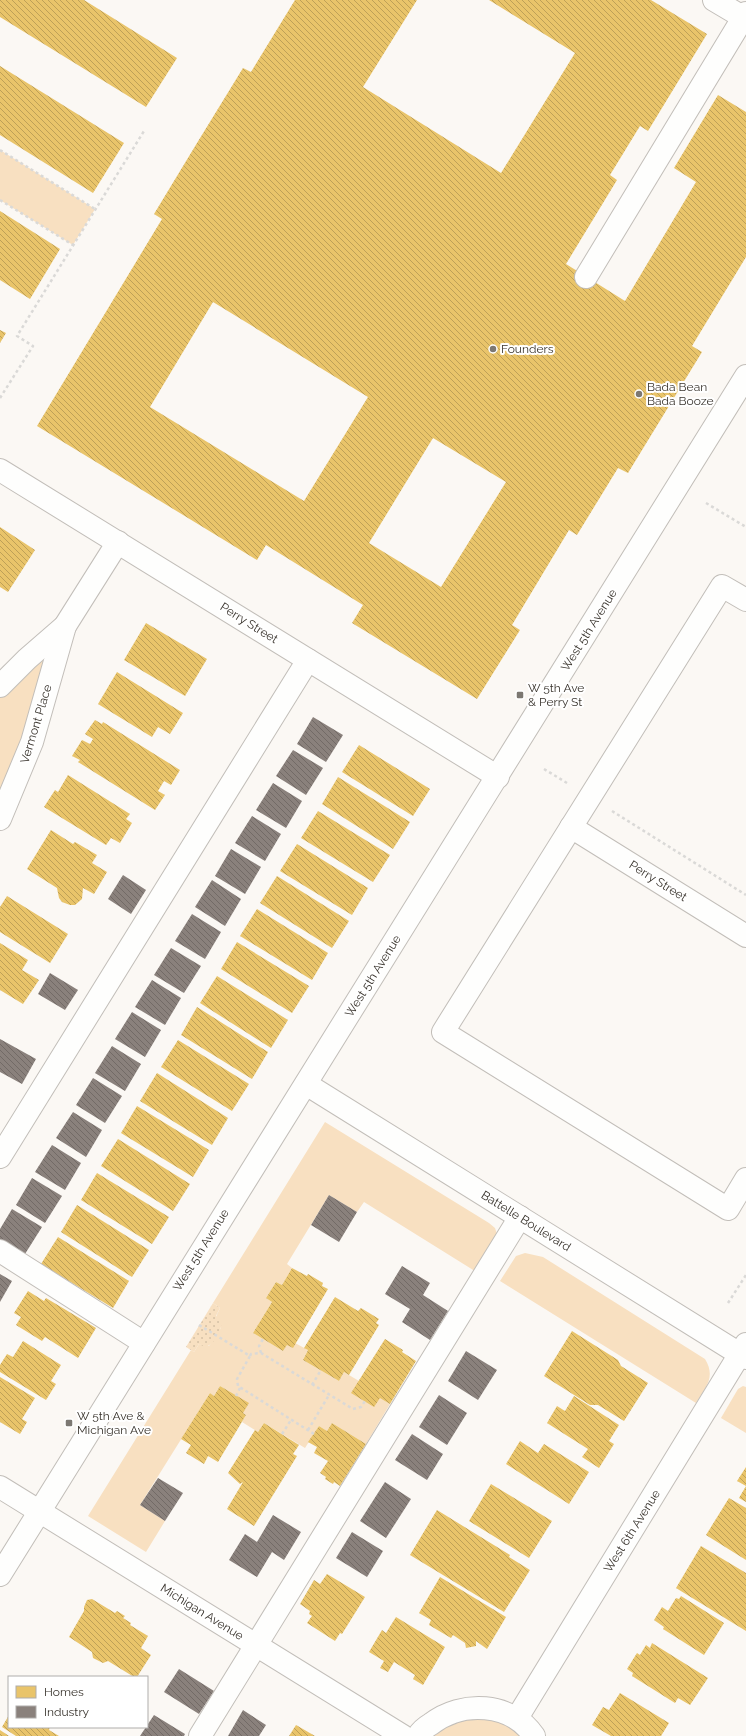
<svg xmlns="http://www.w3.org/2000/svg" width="746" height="1736" font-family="Raleway,sans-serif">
<defs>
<pattern id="park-dots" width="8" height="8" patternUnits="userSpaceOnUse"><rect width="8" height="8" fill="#f8e0c1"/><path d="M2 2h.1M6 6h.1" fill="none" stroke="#d5c1a6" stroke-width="1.8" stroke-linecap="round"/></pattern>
<pattern id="homes-back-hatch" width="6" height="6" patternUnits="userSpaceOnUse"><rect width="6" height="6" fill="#e9c46a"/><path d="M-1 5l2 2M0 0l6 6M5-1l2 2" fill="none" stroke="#bea057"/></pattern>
<pattern id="industry-back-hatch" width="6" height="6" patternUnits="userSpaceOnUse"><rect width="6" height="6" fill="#8a817c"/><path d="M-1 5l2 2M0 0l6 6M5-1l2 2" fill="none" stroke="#726a66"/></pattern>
</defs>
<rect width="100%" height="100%" fill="#fbf8f4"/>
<g fill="#f8e0c1">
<path d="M0 150 95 209 73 245 0 200Z"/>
<path d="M65 626 0 819V686Z"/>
<path d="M325 1122 489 1223 495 1228 497 1234 478 1273 364 1202 357 1212 329 1195 287 1264 292 1268 282 1285 276 1282 266 1298 272 1302 253 1333 283 1351 287 1345 295 1343 308 1350 303 1360 339 1381 344 1372 359 1381 390 1404 366 1444 332 1423 327 1431 319 1426 305 1448 264 1423 258 1432 242 1422 246 1415 243 1413 236 1396 220 1386 214 1396 210 1393 140 1505 165 1521 146 1552 88 1516 191 1350 194 1352 199 1344 209 1346 221 1328 216 1317 220 1308 213 1303Z"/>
<path d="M525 1253 543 1257 705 1359C716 1377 706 1387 696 1403L500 1281 516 1256Z"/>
<path d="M743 1386 746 1387V1433L721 1418 738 1389Z"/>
<path d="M466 1708 534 1736H418Z"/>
</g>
<path fill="url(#park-dots)" d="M213 1303 220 1308 216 1316 221 1321C223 1330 214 1345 205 1347L199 1344 194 1352 186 1347Z"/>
<g fill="url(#homes-back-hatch)" fill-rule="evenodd">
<path d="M0 0H84L177 58 146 107 0 17Z"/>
<path d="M295 0H417L363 87 501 173 575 53 489 0H651L707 34 648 131 640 126 610 175 617 180 566 264 625 301 696 182 674 168 718 95 746 112V257L692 346 702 352 628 473 618 468 577 535 569 530 512 625 520 630 477 699 352 623 363 605 266 545 257 560 37 426 162 219 154 214 197 143 243 68 251 72ZM213 302 368 397 304 501 150 407ZM433 438 506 482 441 587 369 543Z"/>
<path d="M0 66 124 143 93 193 0 135Z"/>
<path d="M0 211 60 249 30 299 0 280Z"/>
<path d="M0 330 6 333 0 343Z"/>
<path d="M0 527 35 550 8 592 0 587Z"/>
<path d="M146 623 207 659 185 696 124 660Z"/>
<path d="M117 672 183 713 170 734 158 727 152 737 98 704Z"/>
<path d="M95 720 102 724 103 722 180 770 171 785 164 781 158 791 165 795 155 810 78 762 80 760 72 756 82 740 90 744 93 739 85 734Z"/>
<path d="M359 745 430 789 413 816 342 772Z"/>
<path d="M68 775 130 814 126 819 132 823 120 843 111 838 106 845 44 807 55 790 58 792Z"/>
<path d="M338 777 410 822 393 849 322 804Z"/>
<path d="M318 811 390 855 373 882 301 838Z"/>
<path d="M51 830 73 844 75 842 97 855 92 863 107 872 94 894 83 888 82 899 75 905H70L62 902 59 898 57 888 27 869Z"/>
<path d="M297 844 368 888 352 915 280 871Z"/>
<path d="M277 876 349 921 332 948 260 903Z"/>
<path d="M7 896 68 934 50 963 0 932V907Z"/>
<path d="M257 909 328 953 312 980 240 936Z"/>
<path d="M237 942 309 986 292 1013 221 969Z"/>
<path d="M0 943 28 960 22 970 39 980 23 1004 0 990Z"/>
<path d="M217 976 288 1020 271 1048 200 1003Z"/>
<path d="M197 1007 268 1052 252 1079 181 1035Z"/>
<path d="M178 1040 249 1084 232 1111 161 1067Z"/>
<path d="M157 1073 228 1118 212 1145 140 1101Z"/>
<path d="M137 1106 209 1150 193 1177 121 1133Z"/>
<path d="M118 1139 190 1184 173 1211 101 1166Z"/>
<path d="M97 1173 169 1217 152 1244 81 1200Z"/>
<path d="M77 1205 149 1250 132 1277 61 1232Z"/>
<path d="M58 1237 129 1281 113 1308 41 1264Z"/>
<path d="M292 1268 307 1276 308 1274 323 1283 322 1286 328 1289 293 1348 287 1345 283 1351 253 1333 272 1302 266 1298 276 1282 282 1285Z"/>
<path d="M28 1291 44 1301 46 1298 96 1328 78 1358 45 1337 42 1341 16 1325 21 1317 14 1313Z"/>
<path d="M335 1297 358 1311 361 1308 379 1319 376 1323 379 1325 349 1375 344 1372 339 1381 303 1360 308 1350 304 1348Z"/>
<path d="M572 1331 618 1360 621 1366 648 1383 624 1421 598 1405H590L544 1376Z"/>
<path d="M385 1339 403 1350 402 1352 416 1361 390 1404 380 1398 374 1407 351 1393Z"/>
<path d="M23 1341 61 1365 51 1381 56 1384 46 1400 0 1372V1365L7 1354 13 1357Z"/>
<path d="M0 1377 35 1398 22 1419 27 1422 20 1434 0 1422Z"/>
<path d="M220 1386 249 1403 243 1413 246 1415 218 1462 208 1456 204 1464 186 1453 191 1445 181 1439 210 1393 214 1396Z"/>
<path d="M574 1396 619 1425 609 1441 614 1444 599 1468 582 1457 588 1449 547 1423 557 1406 565 1411Z"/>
<path d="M264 1423 299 1445 293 1454 297 1456 254 1526 227 1509 243 1482 240 1484 228 1473 255 1430 258 1432Z"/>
<path d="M332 1423 366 1444 340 1486 334 1482 333 1484 325 1479 326 1477 320 1473 328 1461 314 1453 317 1447 308 1442 319 1426 327 1431Z"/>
<path d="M520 1441 538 1453 544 1444 589 1472 569 1504 506 1464Z"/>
<path d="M746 1467V1502L739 1498 746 1486 737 1481Z"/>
<path d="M491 1484 552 1521 529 1558 469 1521Z"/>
<path d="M729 1498 746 1508V1560L706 1535Z"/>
<path d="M437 1510 510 1555 509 1557 530 1570 504 1612 410 1555Z"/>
<path d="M701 1546 746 1573V1631L676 1588Z"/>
<path d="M327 1574 365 1597 342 1634 340 1633 335 1641 307 1623 312 1616 309 1614 310 1611 300 1604 314 1580 320 1584Z"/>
<path d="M440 1577 506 1617 487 1649 476 1641V1646L466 1648 465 1643 453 1635 451 1638 429 1625 431 1620 419 1613Z"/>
<path d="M681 1596 724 1623 704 1655 663 1629 664 1627 654 1620 662 1607 668 1611 676 1598 679 1599Z"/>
<path d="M92 1599 115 1613 117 1611 125 1616 123 1618 131 1623 130 1625 148 1636 141 1648 151 1655 137 1677H134L108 1661 103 1663 93 1658 92 1652 69 1637 84 1611V1607L87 1600Z"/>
<path d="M396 1617 445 1647 423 1685 413 1679 415 1675 394 1662 388 1672 380 1668 384 1661 369 1652 382 1630 386 1633Z"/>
<path d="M652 1643 708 1678 690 1705 678 1698 675 1703 632 1676 633 1673 627 1669 637 1653 640 1655 646 1645 650 1648Z"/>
<path d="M620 1693 669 1723 661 1736H611L592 1725 603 1707 609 1710Z"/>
<path d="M9 1715V1727H50L49 1730 59 1736H16L2 1727Z"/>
<path d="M296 1725 315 1736H289Z"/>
<path d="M0 1730 9 1736H0Z"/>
</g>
<g fill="url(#industry-back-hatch)">
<path d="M313 717 343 735 326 762 297 744Z"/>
<path d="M293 750 323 768 306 795 276 776Z"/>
<path d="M273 783 302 801 286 828 256 810Z"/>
<path d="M252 816 281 834 265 861 235 843Z"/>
<path d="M231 849 261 867 245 894 215 876Z"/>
<path d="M123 875 146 890 131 914 108 899Z"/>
<path d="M212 880 241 899 225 926 195 907Z"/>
<path d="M192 914 221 932 205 959 175 941Z"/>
<path d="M171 948 201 966 184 993 154 975Z"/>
<path d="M50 973 78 990 65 1010 38 994Z"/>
<path d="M152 980 181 998 165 1025 135 1007Z"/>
<path d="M132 1012 161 1030 145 1057 115 1039Z"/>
<path d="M0 1039 36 1059 22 1084 0 1072Z"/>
<path d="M112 1046 141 1064 125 1091 95 1073Z"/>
<path d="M93 1078 122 1096 105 1123 76 1105Z"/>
<path d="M73 1112 102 1130 86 1157 56 1138Z"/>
<path d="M52 1145 81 1163 65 1190 35 1172Z"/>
<path d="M32 1178 62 1196 45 1223 16 1205Z"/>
<path d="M329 1195 357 1212 339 1242 311 1225Z"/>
<path d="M12 1209 42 1227 25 1254 0 1239V1229Z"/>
<path d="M402 1266 430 1283 423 1295 448 1311 430 1340 402 1322 410 1309 385 1294Z"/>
<path d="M0 1274 12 1281 0 1302Z"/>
<path d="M466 1351 497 1370 478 1400 448 1381Z"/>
<path d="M439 1395 467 1413 447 1445 419 1427Z"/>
<path d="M412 1434 443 1454 427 1480 395 1460Z"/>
<path d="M158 1478 183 1493 165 1521 140 1505Z"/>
<path d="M385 1482 411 1499 386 1538 360 1521Z"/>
<path d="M273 1515 301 1532 284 1560 272 1552 257 1577 229 1560 245 1534 257 1542Z"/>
<path d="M352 1532 383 1551 367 1577 336 1558Z"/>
<path d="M179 1669 214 1691 199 1714 164 1692Z"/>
<path d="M243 1710 266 1725 259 1736H228Z"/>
<path d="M154 1715 185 1734 184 1736H140Z"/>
</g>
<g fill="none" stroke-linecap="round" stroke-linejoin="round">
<g stroke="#c2beb9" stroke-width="24">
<g id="minor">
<path d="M714 0 746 19"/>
<path d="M586 277 746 13"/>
<path d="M0 470 498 777"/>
<path d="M746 600 722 586 443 1032 728 1209 746 1179"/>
<path d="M0 686 27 659 65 626 118 542"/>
<path d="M0 819 32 742 65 626"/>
<path d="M571 827 746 936"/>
<path d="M306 1084 746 1358"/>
<path d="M0 1157 308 660"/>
<path d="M0 1251 144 1343"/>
<path d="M0 1487 403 1736"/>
<path d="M517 1718 746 1344"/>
<path d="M200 1736 520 1217"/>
<path d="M418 1736C421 1731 426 1727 431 1724 462 1700 511 1702 534 1736"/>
</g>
</g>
<g stroke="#c2beb9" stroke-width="24">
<path id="major" d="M0 1575 746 376"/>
</g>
<g stroke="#dad9d7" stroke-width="2.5" stroke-dasharray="3 3" stroke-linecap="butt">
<path d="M0 150 95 209"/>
<path d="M0 200 73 245"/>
<path d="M0 398 33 346 17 336 144 131"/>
<path d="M706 503 746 527"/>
<path d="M544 769 567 783"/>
<path d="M612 811 746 895"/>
<path d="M728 1303 746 1275"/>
<path d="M199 1325 250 1356 237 1379 238 1386 314 1434"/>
<path d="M261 1353 259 1346 263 1339"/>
<path d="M250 1356 251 1354 261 1353 353 1409 361 1407 365 1401"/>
<path d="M312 1385 321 1370"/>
<path d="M236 1396 240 1388"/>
<path d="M308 1430 329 1395"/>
<path d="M282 1434 291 1420"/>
</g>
<use href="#minor" stroke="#fefefd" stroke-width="22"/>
<use href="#major" stroke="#fefefd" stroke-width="22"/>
</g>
<g fill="#7c7872" stroke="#fff" stroke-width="1.5">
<circle cx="493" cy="349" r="4"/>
<circle cx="639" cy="394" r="4"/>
<rect x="516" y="691" width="8" height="8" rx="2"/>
<rect x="65" y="1419" width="8" height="8" rx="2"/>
</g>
<g text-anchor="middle" stroke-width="4" stroke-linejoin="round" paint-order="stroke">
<g font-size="12" fill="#38332c" stroke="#fff" text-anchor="start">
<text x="501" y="353">Founders</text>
<text x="647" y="391">Bada Bean<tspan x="647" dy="14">Bada Booze</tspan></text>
<text x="528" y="692">W 5th Ave<tspan x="528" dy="14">&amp; Perry St</tspan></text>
<text x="77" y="1420">W 5th Ave &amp;<tspan x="77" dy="14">Michigan Ave</tspan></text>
</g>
<g font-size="12" fill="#38332c" stroke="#fff">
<text transform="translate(249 623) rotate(32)" y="4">Perry Street</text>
<text transform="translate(589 630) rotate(-58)" y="4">West 5th Avenue</text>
<text transform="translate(36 724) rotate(-73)" y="4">Vermont Place</text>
<text transform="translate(658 881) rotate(32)" y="4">Perry Street</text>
<text transform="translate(373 976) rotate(-58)" y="4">West 5th Avenue</text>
<text transform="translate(526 1221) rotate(32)" y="4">Battelle Boulevard</text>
<text transform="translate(201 1250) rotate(-58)" y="4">West 5th Avenue</text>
<text transform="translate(632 1531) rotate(-58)" y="4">West 6th Avenue</text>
<text transform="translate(202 1612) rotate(32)" y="4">Michigan Avenue</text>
</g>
</g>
<rect x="8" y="1676" width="140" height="52" fill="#ffffff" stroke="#afadab"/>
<rect x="16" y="1686" width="20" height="12" fill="#e9c46a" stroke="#afadab"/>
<text x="44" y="1696" font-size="12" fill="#38332c">Homes</text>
<rect x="16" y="1706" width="20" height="12" fill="#8a817c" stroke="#afadab"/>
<text x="44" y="1716" font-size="12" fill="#38332c">Industry</text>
</svg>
